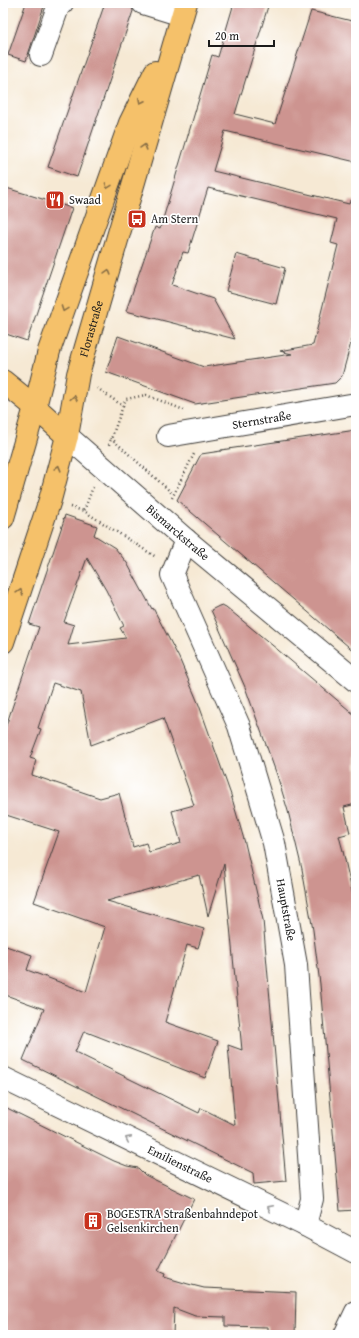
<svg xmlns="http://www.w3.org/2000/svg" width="359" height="1338" font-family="'Gentium Book Plus',serif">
<rect width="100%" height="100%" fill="#fff"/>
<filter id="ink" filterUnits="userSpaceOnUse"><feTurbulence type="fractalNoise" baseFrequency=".025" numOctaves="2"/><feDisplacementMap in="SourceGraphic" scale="8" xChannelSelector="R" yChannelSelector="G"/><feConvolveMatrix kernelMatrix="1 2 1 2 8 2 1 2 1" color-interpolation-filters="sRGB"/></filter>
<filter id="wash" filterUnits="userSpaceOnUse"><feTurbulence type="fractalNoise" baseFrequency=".012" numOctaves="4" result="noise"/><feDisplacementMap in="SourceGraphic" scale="16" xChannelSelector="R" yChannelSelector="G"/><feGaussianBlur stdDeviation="0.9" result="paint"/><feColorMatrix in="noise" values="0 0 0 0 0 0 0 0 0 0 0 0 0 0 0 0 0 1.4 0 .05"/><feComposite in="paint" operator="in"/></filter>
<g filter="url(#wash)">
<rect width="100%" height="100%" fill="#f6e9d4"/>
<g id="blocks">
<g fill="#cd9490" fill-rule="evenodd">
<path d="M26 3H45L26 61 8 55Z"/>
<path d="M105 3H118L132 7 133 11 77 177 48 167Z"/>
<path d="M234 3H269L235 114 275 124 311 11 356 22V162L225 131 213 171 349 204 350 201H356V324L342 376 335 383 195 404 106 372 118 336 204 367 292 354 280 351 313 345 338 245 331 243 337 219 208 188 188 253 183 252 172 285 213 299 235 339 126 311 155 227 160 229 212 55 218 57Z"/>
<path d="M3 187 72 208 27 341 3 333Z"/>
<path d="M236 254 285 268 276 304 226 291Z"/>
<path d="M356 430V653L177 500 201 454 221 451V450Z"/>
<path d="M65 515 97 526 94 535 115 548 127 563 152 609 153 608 179 658 199 705 231 795 245 843 263 920 286 1181 254 1184 253 1173 23 1060 44 1009 3 994V945L32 955 27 970 86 992 105 927 34 902 59 832 3 814V735L39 627 29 624 64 520 63 518 64 519ZM87 558 106 590 124 626 120 628 126 638 68 645 74 625 64 622ZM53 683 81 692 91 745 163 718 194 805 172 811 181 843 149 852 146 843 133 847 119 793 100 798 32 775 36 760 30 758 41 729 38 728ZM224 864 242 1050 228 1045 235 1125 201 1108 199 1113 75 1052 84 1031 205 1078 218 1041 165 1022 187 945 198 948 204 929 107 901 199 875 208 916Z"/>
<path d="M222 605 226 607 278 650 356 716V804L344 807 350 833 339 836 343 851 356 910V1210L340 1211 320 984 313 930 302 869 288 811 277 775 245 687 211 610 219 606Z"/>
<path d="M3 1106 114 1161 127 1166 138 1168 145 1175 194 1199 158 1271 165 1274 164 1277 188 1284 204 1288 296 1292 295 1335H268V1327L225 1326V1317L195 1316 174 1308 173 1335H3Z"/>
</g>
</g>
</g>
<g filter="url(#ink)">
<use href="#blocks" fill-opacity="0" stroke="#3d3b38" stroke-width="1"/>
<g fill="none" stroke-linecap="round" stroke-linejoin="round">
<g stroke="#3d3b38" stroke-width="24">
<g id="minor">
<path d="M143 3 182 15"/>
<path d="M41 55 58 7 62 3"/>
<path id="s1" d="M67 436 186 540 356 681"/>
<path id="s2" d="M168 436 356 404"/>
<path id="s3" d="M186 540 172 575 239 726 274 843 296 965 312 1199 305 1225"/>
<path id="s4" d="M3 1078 305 1225 356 1252"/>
<path d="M345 1335 356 1312"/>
</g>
</g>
<g stroke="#3d3b38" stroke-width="24">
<g id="major">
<path d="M3 381 35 407 67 436"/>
<path d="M3 518 35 407 49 351 130 123 155 72"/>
<path id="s5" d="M3 642 50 500 67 436 78 374 186 3"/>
</g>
</g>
<g stroke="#3d3b38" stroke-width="2.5" stroke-dasharray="1 3" stroke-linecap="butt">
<path d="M97 388 123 406 109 445"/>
<path d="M123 406 126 399 146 395 184 410"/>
<path d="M111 438 173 494"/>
<path d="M93 487 84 511 156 557"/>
<path d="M172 498 194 454"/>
<path d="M70 507 84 511"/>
</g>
<use href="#minor" stroke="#fff" stroke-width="22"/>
<use href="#major" stroke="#f5c16b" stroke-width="22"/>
<path stroke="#1c1c1c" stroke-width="1" d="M319 1334 320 1335"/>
</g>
<defs><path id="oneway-chevron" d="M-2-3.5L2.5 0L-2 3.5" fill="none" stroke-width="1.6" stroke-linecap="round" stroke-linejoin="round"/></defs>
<g stroke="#886e44">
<use href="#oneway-chevron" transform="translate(141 101) rotate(116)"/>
<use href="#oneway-chevron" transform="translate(144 147) rotate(-74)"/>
<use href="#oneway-chevron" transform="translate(108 186) rotate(110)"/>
<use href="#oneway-chevron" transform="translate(108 272) rotate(-74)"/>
<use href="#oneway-chevron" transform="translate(64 309) rotate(110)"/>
<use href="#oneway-chevron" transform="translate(74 398) rotate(-79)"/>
<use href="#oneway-chevron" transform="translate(58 468) rotate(-75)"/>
<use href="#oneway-chevron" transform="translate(20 592) rotate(-72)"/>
</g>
<g stroke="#999">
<use href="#oneway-chevron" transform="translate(128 1139) rotate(-154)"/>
<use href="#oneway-chevron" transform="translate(270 1208) rotate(-154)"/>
</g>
</g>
<defs>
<g id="restaurant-square" transform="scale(1)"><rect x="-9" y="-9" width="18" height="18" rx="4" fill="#c8321e" stroke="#fff"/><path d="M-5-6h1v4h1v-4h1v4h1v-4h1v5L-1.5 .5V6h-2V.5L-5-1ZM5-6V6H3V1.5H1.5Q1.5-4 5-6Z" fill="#fff"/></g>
<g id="bus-square" transform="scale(1)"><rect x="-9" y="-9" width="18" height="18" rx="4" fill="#c8321e" stroke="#fff"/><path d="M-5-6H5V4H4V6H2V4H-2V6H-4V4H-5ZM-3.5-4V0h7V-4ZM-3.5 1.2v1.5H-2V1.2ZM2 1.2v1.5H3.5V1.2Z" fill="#fff"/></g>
<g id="building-square" transform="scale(1)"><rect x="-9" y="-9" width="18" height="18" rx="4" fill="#c8321e" stroke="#fff"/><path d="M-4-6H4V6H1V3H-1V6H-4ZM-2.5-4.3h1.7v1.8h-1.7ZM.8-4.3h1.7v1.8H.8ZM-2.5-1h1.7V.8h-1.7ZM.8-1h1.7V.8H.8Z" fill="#fff"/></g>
</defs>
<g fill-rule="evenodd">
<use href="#restaurant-square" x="55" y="200"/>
<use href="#bus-square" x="137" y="219"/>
<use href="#building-square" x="93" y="1221"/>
</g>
<g text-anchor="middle" stroke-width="3.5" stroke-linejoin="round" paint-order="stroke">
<g font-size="12" fill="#1c1c1c" stroke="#fff" text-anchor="start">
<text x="69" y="204">Swaad</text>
<text x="151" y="223">Am Stern</text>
<text x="107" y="1218">BOGESTRA Straßenbahndepot<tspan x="107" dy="14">Gelsenkirchen</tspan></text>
</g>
<g font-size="12" fill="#1c1c1c" stroke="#fff">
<text dy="4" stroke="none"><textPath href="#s5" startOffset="326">Florastraße</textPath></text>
<text dy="4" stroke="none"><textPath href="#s2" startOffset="95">Sternstraße</textPath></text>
<text dy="4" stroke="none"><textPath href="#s1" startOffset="147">Bismarckstraße</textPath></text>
<text dy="4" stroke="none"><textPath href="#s3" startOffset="393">Hauptstraße</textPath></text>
<text dy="4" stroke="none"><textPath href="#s4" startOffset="197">Emilienstraße</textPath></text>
</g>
</g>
<rect width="359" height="1338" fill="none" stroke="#fff" stroke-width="16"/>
<path d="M209 40v6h65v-6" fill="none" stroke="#1c1c1c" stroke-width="2"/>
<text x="215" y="40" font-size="12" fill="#1c1c1c" stroke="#ffffff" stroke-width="3" paint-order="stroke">20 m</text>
</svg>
